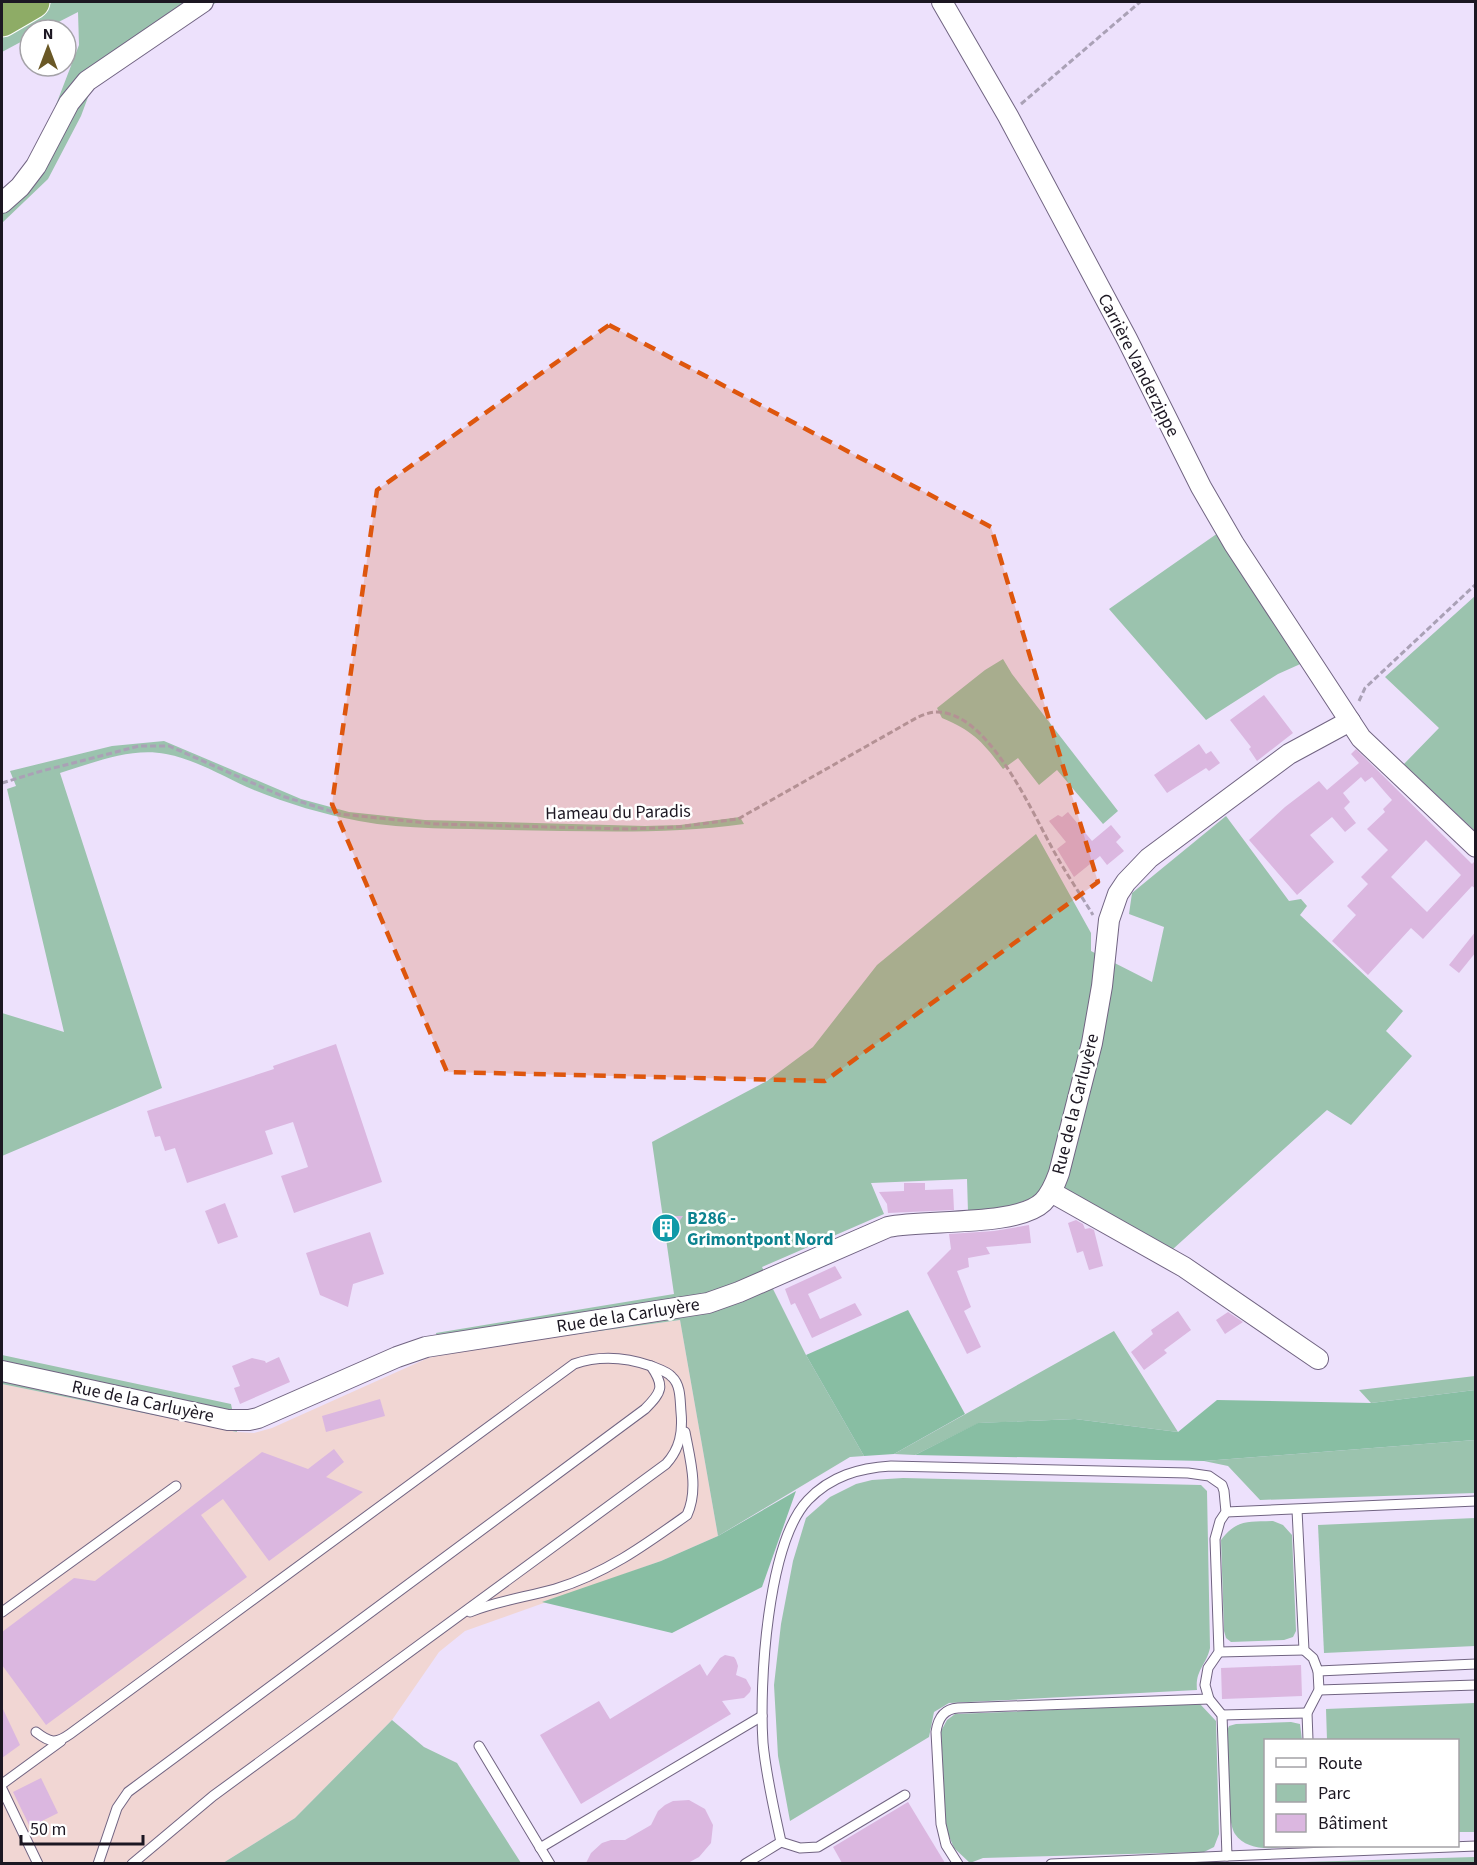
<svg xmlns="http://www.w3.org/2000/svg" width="1477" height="1865" font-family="'Source Sans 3',sans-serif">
<rect width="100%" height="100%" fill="#ede1fc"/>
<path fill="#f1d6d3" d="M680 1320 718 1536 661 1561 465 1631 439 1652 392 1720 295 1818 223 1863H3L2 1861V1384L237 1432 254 1433 272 1428 428 1358 461 1350Z"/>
<g fill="#9bc3ae">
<path d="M53 2H217L91 89 81 116 48 179 2 223V190L18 175 39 149 79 45 78 12 43 30H30V37L2 52V30Z"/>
<path d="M1218 533 1316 657 1278 674 1206 720 1109 609Z"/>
<path d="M1475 596V831L1404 764 1439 728 1385 677Z"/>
<path d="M1003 659 1012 674 1118 811 1103 824 1057 770 1039 785 1018 758 1003 769C983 742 973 731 942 718L937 708 985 670Z"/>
<path d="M164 741 301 799 349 812 425 820 645 826 680 825 740 817 744 824C666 835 587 831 508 830 459 828 407 830 359 821 323 814 288 804 254 790 225 778 198 760 166 754 131 747 93 763 60 773L162 1088 2 1156V1013L64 1032 7 789 16 786 10 771 112 746Z"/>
<path d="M1226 816 1289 901 1301 899 1307 906 1300 915 1403 1011 1386 1031 1412 1056 1351 1125 1327 1110 1173 1249 1093 1208 1040 1195 1011 1206 968 1212 967 1179 871 1183 884 1214 762 1267 806 1355 864 1456 850 1457 718 1536 680 1320 461 1350 441 1355 436 1333 674 1294 652 1142 767 1081 813 1047 877 965 1036 834 1091 933V951L1152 982 1164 927 1129 914 1132 893Z"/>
<path d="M1114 1331 1178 1432 1075 1419 979 1423 915 1455 894 1454Z"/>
<path d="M2 1355 231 1404 237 1432 2 1384Z"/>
<path d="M1475 1376V1390L1371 1403 1359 1390Z"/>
<path d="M1475 1440V1493L1260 1500 1228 1466 1204 1461Z"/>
<path d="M903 1478 1201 1485 1207 1491 1210 1648C1206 1666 1195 1670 1197 1690L949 1703 934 1712 929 1737 790 1821 778 1756 774 1685 781 1624 793 1561 806 1518 830 1497 856 1484 872 1480Z"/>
<path d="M1475 1518V1646L1324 1653 1318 1525Z"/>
<path d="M1273 1521 1283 1525 1292 1535 1296 1631 1293 1637 1284 1640 1231 1642 1226 1638 1224 1631 1221 1540C1237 1519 1248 1522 1273 1521Z"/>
<path d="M1475 1703V1832H1458V1740H1327L1326 1709Z"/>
<path d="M1200 1704 1216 1721 1219 1834 1214 1847 1204 1852 983 1858 970 1863 954 1848 946 1829 941 1731 947 1720 955 1714Z"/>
<path d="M392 1720 424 1747 457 1763 521 1863H223L295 1818Z"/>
<path d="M1291 1722 1300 1724 1302 1740H1266V1846H1287C1270 1850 1246 1850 1235 1834 1226 1820 1227 1754 1226 1733L1229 1726 1236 1724Z"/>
<path d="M1475 1857V1864L1270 1863Z"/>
</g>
<g fill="#88bea3">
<path d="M908 1310 965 1414 894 1454 864 1456 806 1355Z"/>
<path d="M1475 1390V1440L1204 1461 915 1455 978 1423 1075 1419 1178 1432 1217 1400 1371 1403Z"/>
<path d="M796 1491 762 1587 672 1633 542 1602 661 1561 718 1536Z"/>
</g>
<g fill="#dbb7e0" fill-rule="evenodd">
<path d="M1264 695 1293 733 1257 761 1249 749 1251 747 1230 720Z"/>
<path d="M1199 744 1206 754 1211 751 1220 763 1209 771 1206 768 1167 793 1154 775Z"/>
<path d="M1356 749 1472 864 1476 860V889L1472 886 1423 939 1411 928 1368 975 1332 941 1356 915 1347 906 1368 884 1361 877 1388 850 1367 829 1385 812 1383 809 1392 800 1384 791 1372 777 1365 782 1361 777 1343 793 1350 802 1344 808 1356 823 1345 832 1332 817 1310 835 1334 862 1297 895 1249 840 1285 807 1319 781 1327 790 1359 763 1351 754ZM1426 840 1461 875 1427 912 1391 877Z"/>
<path d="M1068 812 1092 841 1111 825 1121 837 1116 842 1124 851 1107 865 1100 856 1074 877 1057 849 1066 842 1049 821 1058 815 1062 817Z"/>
<path d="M1476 931V952L1459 973 1449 965Z"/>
<path d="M336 1044 382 1182 294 1213 281 1176 308 1167 293 1122 265 1131 273 1154 187 1183 175 1148 165 1151 160 1136 155 1137 147 1111 274 1069 273 1066Z"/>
<path d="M904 1183H925V1190L953 1189 954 1210 888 1213 887 1204 879 1192 904 1191Z"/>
<path d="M225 1203 238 1237 218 1244 205 1211Z"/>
<path d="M662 1216H683L667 1240 660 1236 655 1226Z"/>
<path d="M1076 1220 1083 1224 1085 1229 1090 1228 1094 1230 1103 1266 1089 1270 1083 1251 1077 1253 1068 1223Z"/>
<path d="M1029 1225 1031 1243 986 1247 990 1254 968 1258 969 1267 957 1271 971 1307 964 1311 981 1347 967 1354 927 1273 951 1249 949 1234 994 1231Z"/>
<path d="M370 1232 384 1274 353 1284 348 1307 320 1295 306 1253Z"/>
<path d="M835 1266 842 1278 808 1294 820 1319 855 1303 862 1315 812 1338 795 1303 791 1305 785 1289Z"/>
<path d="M1178 1311 1191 1330 1164 1350 1167 1353 1144 1370 1131 1352 1153 1334 1151 1330Z"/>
<path d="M1228 1312 1243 1322 1225 1334 1216 1320Z"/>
<path d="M279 1357 290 1382 240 1404 234 1388 240 1386 232 1366 252 1358 265 1361 266 1363Z"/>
<path d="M380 1399 385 1416 326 1432 322 1416Z"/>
<path d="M334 1449 344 1462 326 1477 363 1492 269 1561 223 1499 201 1515 247 1577 46 1725 2 1665V1632L74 1578 95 1581 262 1452 308 1469Z"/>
<path d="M725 1655 734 1657 736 1660 738 1666 736 1675 746 1679 751 1688 750 1692 744 1698 722 1701 731 1714 581 1804 540 1735 599 1701 610 1719 700 1664 707 1676 720 1658Z"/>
<path d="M1301 1665 1302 1696 1222 1699 1221 1668Z"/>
<path d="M2 1707 20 1745 2 1758Z"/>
<path d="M41 1778 58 1813 30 1827 13 1792Z"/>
<path d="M689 1800 705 1809 713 1825 711 1843 699 1857 688 1863H586L591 1853 602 1843 611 1840H625L651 1825 658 1811 665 1805 673 1801Z"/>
<path d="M908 1802 945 1863H842L833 1847Z"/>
</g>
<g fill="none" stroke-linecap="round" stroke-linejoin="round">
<g stroke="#716482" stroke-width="11">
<g id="service">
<path d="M1297 1510 1304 1650 1313 1658 1318 1671 1476 1664"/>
<path d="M1226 1512 1476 1501"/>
<path d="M2 1612 176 1486"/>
<path d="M470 1612C497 1601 527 1597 555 1589 605 1574 645 1545 687 1515 699 1489 690 1459 685 1432"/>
<path d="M1219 1652 1304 1650"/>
<path d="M1319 1690 1476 1685"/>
<path d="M1222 1715 1307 1713"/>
<path d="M36 1732C50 1743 56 1744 70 1734L574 1364C600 1355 625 1357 651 1366 658 1369 667 1371 672 1377 681 1385 680 1401 681 1412 683 1432 680 1449 666 1464L213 1796 132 1864"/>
<path d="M1308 1740 1307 1713 1319 1690 1318 1671"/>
<path d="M479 1746 550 1864"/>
<path d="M2 1784 61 1741"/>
<path d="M2 1789 38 1864"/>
<path d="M781 1842 800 1848 818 1847 905 1795"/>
<path d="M540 1848 762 1716"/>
<path d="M98 1864 117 1808 128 1792 645 1409C662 1392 665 1386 651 1366"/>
<path d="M745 1864 781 1842C774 1809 766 1776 763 1743 759 1685 767 1543 808 1500 831 1476 859 1468 891 1466L1188 1473 1209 1476 1222 1485 1224 1491 1226 1512 1220 1521 1215 1539 1219 1652 1208 1668 1205 1685 1209 1699 1222 1715 1227 1856 1476 1846"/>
<path d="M958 1864 946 1845 941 1824 936 1732C938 1718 944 1709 958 1708L1209 1699"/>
<path d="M1051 1864 1227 1856"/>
</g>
</g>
<g stroke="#716482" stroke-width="22">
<g id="minor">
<path d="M942 2 1008 116 1127 339 1201 487 1234 544 1361 738 1476 847"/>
<path d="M2 203 20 187 36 166 69 103 87 81 203 2"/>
<path d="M1051 1192 1184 1267 1318 1359"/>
<path d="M2 1371 228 1420H249L258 1418 397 1357 426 1347 708 1303 739 1292 888 1227C926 1219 1017 1227 1043 1202 1051 1194 1055 1184 1059 1173L1092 1043 1102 986 1109 920 1118 894 1126 882 1149 858 1289 754 1350 721"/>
</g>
</g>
<g stroke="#fff" stroke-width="35">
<path id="trunk" d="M2 20 33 2"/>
</g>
<g stroke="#aaa1b6" stroke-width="3" stroke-dasharray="6 3" stroke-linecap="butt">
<path d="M1021 104 1140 2"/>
<path d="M1359 701 1365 688 1476 584"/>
<path d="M2 783 38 772 139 746H169L282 796 340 814 436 824 627 829 678 827 738 819 918 717C923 715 930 712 936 712 987 711 1029 806 1050 844 1063 869 1079 892 1093 915"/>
</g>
<use href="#service" stroke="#fff" stroke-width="9"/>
<use href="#minor" stroke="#fff" stroke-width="20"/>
<use href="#trunk" stroke="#8eac66" stroke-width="33"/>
</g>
<path fill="#de560d" fill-opacity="0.2" stroke="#de560d" stroke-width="4.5" stroke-dasharray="12 8" stroke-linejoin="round" d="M609 325 991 527 1098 882 825 1081 447 1072 332 804 377 490Z"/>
<defs>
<g id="building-disc" transform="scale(1.5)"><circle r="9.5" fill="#0f9aa8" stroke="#fff"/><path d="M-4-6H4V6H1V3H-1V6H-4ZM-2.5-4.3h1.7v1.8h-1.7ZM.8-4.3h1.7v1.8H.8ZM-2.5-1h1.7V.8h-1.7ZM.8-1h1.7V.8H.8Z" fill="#fff"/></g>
</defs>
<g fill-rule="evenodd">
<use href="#building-disc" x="666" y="1228"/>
</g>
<g text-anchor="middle" stroke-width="5" stroke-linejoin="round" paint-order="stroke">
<g font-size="18" fill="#1c1722" stroke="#fff">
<text transform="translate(1139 365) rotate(63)" y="6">Carrière Vanderzippe</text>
<text transform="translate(618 812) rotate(-1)" y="6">Hameau du Paradis</text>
<text transform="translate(1075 1104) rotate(-76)" y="6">Rue de la Carluyère</text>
<text transform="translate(628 1315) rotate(-9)" y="6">Rue de la Carluyère</text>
<text transform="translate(143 1401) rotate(12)" y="6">Rue de la Carluyère</text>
</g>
<g font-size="18" font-weight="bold" fill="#0d838f" stroke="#fff" text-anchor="start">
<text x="687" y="1224">B286 -<tspan x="687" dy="21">Grimontpont Nord</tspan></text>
</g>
</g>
<rect width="1477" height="1865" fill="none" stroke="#1c1722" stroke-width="6"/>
<rect x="1264" y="1739" width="195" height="108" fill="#ffffff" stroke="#a4a2a7" stroke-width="1.5"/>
<rect x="1276" y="1758" width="30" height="9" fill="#ffffff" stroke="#a4a2a7" stroke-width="1.5"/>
<text x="1318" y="1769" font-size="18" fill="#1c1722">Route</text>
<rect x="1276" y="1784" width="30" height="18" fill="#9bc3ae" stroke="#a4a2a7" stroke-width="1.5"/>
<text x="1318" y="1799" font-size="18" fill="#1c1722">Parc</text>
<rect x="1276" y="1814" width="30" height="18" fill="#dbb7e0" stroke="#a4a2a7" stroke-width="1.5"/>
<text x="1318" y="1829" font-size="18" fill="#1c1722">Bâtiment</text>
<g transform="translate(48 48)"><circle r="28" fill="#ffffff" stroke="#a4a2a7" stroke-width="1.5"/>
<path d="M0-4.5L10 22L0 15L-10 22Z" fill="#6a5826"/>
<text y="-9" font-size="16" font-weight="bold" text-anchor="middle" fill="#1c1722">N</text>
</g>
<path d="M21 1835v9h122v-9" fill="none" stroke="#1c1722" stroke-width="3"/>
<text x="30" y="1835" font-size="18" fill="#1c1722" stroke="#ffffff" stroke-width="4.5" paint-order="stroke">50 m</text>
</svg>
